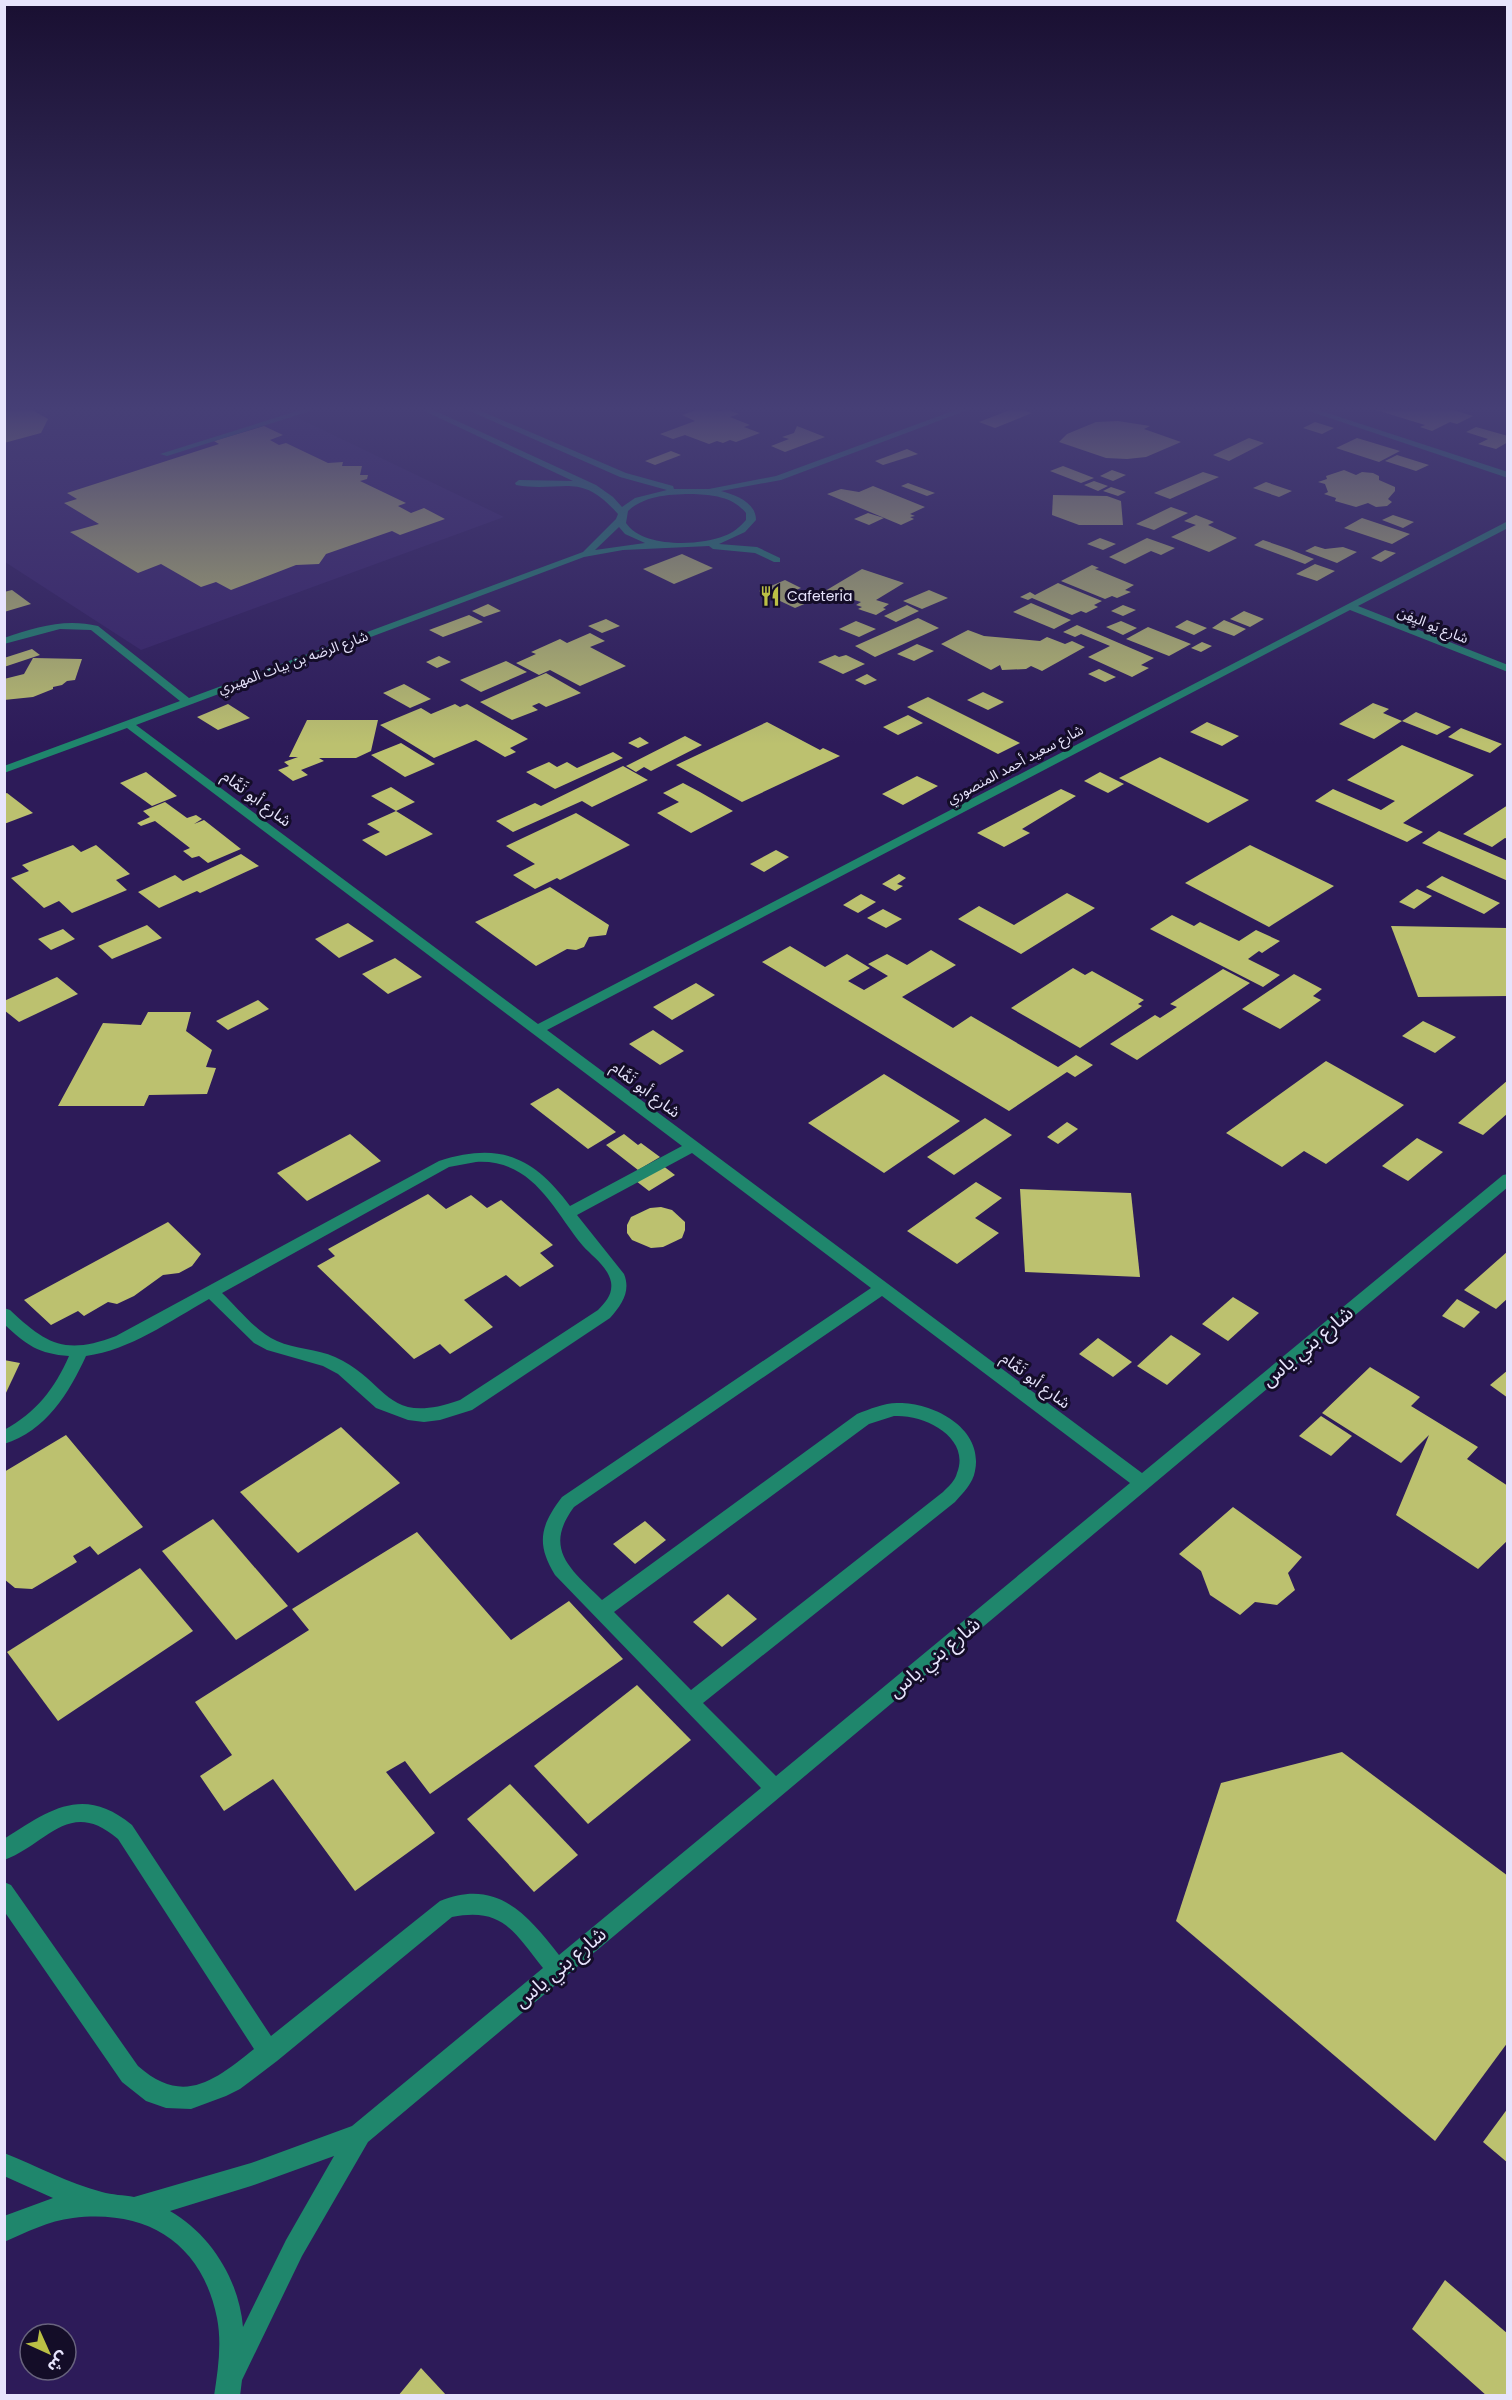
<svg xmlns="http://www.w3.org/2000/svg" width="1512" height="2400" font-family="Poppins,'Noto Sans Arabic',sans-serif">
<rect width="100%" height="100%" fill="#2d1b59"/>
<path fill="#372368" d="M4 408H277L504 517 141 650 5 562Z"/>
<g fill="#bcc16f">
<path d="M4 408H29L48 419 41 433 4 443Z"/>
<path d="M702 408 720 411 726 409 739 414 730 417 750 425 744 427 760 433 736 442 730 440 723 443 717 441 709 444 685 435 673 439 660 434 695 421 682 415Z"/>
<path d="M1015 408 1032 413 995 428 979 422Z"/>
<path d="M1379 408H1447L1473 416 1457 424 1450 422 1432 431 1420 427 1425 425 1376 410Z"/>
<path d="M1118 421 1150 426 1144 429 1181 442 1146 457 1127 459 1106 458 1059 442 1067 434 1096 422Z"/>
<path d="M1315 422 1334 428 1322 434 1303 428Z"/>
<path d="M264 426 283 435 270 440 279 445 286 443 328 463 343 462 342 466H362L360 475H368L367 479 360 481 406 503 398 506 411 513 424 508 445 519 400 535 392 531 326 554 319 564 296 565 231 590 216 582 201 587 161 564 138 573 70 532 99 524 64 503 77 499 67 493 219 444 214 441Z"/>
<path d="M797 426 825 437 785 452 771 446 789 439 782 437 794 433Z"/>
<path d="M1476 427 1508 436V442L1496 449 1478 444 1488 439 1466 432Z"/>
<path d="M1249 438 1264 443 1229 461 1213 455Z"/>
<path d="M1357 438 1400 451 1379 462 1336 448Z"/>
<path d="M907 449 918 454 883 465 875 461Z"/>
<path d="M671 451 681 455 655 465 645 461Z"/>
<path d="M1397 455 1429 465 1416 471 1385 461Z"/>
<path d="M1063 466 1094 478 1081 483 1050 471Z"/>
<path d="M1112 470 1126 475 1113 481 1100 476Z"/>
<path d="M1344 470 1356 475 1362 472 1373 473 1379 476V480L1395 487V491L1388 499 1392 502 1387 506 1376 507 1368 503 1356 507 1335 501 1336 498 1324 494 1328 492 1325 484 1318 482 1327 479 1326 476Z"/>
<path d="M1203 472 1219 477 1170 499 1154 493Z"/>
<path d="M1094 481 1108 486 1098 491 1084 485Z"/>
<path d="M1266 482 1292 491 1279 497 1253 488Z"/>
<path d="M908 483 935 493 927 496 901 486Z"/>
<path d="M873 486 925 507 910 514 915 516 910 517 914 519 901 525 827 494 841 489 859 492Z"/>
<path d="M1111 487 1126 492 1118 496 1103 491Z"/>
<path d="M1053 495 1107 496 1121 501 1123 525H1079L1052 515Z"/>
<path d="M1171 507 1188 513 1154 530 1136 524Z"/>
<path d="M868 513 884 518 869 525 854 519Z"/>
<path d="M1196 515 1214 522 1208 525 1237 538 1209 552 1171 537 1196 525 1184 521Z"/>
<path d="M1393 515 1414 522 1403 528 1382 520Z"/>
<path d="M1362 518 1410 534 1392 544 1344 528Z"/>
<path d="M1100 538 1116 544 1103 550 1087 544Z"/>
<path d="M1147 538 1175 548 1161 555 1151 551 1125 564 1109 557Z"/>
<path d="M1263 540 1289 549 1314 559 1305 564 1254 545Z"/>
<path d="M1315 546 1325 549 1343 547 1357 552 1337 563 1305 551Z"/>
<path d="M1385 550 1396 553 1381 562 1371 558Z"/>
<path d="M682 554 713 568 674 584 643 569Z"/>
<path d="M1315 564 1335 571 1317 581 1296 574Z"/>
<path d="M1092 565 1099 568 1095 569 1134 585 1125 590 1131 592 1117 598 1112 596 1105 599 1061 581Z"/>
<path d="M862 569 904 583 876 600 889 604 883 608 886 609 876 615 858 609 862 607 856 605 861 602 851 599 844 603 828 598 834 594 825 591Z"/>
<path d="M785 580 801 588 796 590 802 593 795 595 809 602 795 608 759 591Z"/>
<path d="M1058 583 1102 601 1094 605 1098 607 1086 613 1081 611 1072 615 1032 598 1028 600 1020 597 1030 592 1035 595Z"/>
<path d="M12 590 31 604 4 612V592Z"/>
<path d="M929 590 948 598 922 609 903 601Z"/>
<path d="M1031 603 1071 620 1054 629 1013 612Z"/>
<path d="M488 604 501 611 484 617 472 611Z"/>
<path d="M907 605 919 611 896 622 884 616Z"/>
<path d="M1123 605 1136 610 1123 616 1111 611Z"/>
<path d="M1244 611 1264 619 1250 627 1230 619Z"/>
<path d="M469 615 483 622 443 637 429 630Z"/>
<path d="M918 618 939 628 875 657 855 646Z"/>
<path d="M606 619 620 626 602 633 588 626Z"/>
<path d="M1187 620 1207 628 1194 635 1175 627Z"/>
<path d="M1224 620 1246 629 1234 636 1212 628Z"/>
<path d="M856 621 876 629 859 637 839 629Z"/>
<path d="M1121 621 1137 628 1123 635 1106 627Z"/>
<path d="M1077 625 1154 658 1141 665 1149 668 1132 677 1088 657 1110 646 1081 634 1075 637 1063 632Z"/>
<path d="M1148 627 1191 644 1169 656 1126 639Z"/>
<path d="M968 630 984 636 1040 641 1047 637 1065 644 1072 641 1085 647 1042 671 1031 666 1026 669 1002 670 1000 665 991 670 941 644Z"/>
<path d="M590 633 605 641 590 647 626 666 580 686 550 670 539 675 516 663 536 654 531 652 560 639 567 643Z"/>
<path d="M1202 642 1212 646 1201 652 1191 648Z"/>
<path d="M917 644 934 651 914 661 897 654Z"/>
<path d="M32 649 40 655 4 667V658Z"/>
<path d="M835 655 839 657 846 655 865 664 843 674 818 662Z"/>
<path d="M439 656 451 662 437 668 426 662Z"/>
<path d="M33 658 82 659 75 680 67 681 62 685 53 687V689L33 697 4 700V679L24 674Z"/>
<path d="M506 661 527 672 481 692 460 680Z"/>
<path d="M1099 669 1116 677 1105 682 1088 674Z"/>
<path d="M546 673 581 693 546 707 539 703 532 706 538 710 512 720 480 702Z"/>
<path d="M867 674 877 680 865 685 855 680Z"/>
<path d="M404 684 431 699 410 708 383 693Z"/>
<path d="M983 692 1004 702 988 710 967 700Z"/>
<path d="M928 697 1020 743 998 754 907 707Z"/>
<path d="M1373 703 1389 709 1383 713 1402 721 1374 739 1339 724Z"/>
<path d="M228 704 250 718 218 730 197 717Z"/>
<path d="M455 704 460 707 467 704 528 739 510 748 516 752 505 757 476 740 434 758 380 725 421 708 431 714Z"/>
<path d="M1416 712 1451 727 1437 735 1402 721Z"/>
<path d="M908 715 923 723 898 735 883 727Z"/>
<path d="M307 720H378L371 751 356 758H319L324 761 301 770 308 775 293 781 278 770 289 766 284 762 298 757H289Z"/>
<path d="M767 722 820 750 823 748 840 756 742 802 676 765Z"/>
<path d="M1207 722 1239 736 1222 746 1190 732Z"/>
<path d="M1461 728 1502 744 1490 753 1448 737Z"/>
<path d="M685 736 702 745 651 771 644 767 636 772 626 766Z"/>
<path d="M640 737 649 743 638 748 628 743Z"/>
<path d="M401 743 435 764 405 777 371 755Z"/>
<path d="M1402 745 1474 775 1403 823 1423 832 1407 842 1315 801 1333 789 1381 810 1395 801 1347 780Z"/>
<path d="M613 752 623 758 555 789 526 772 549 762 557 767 567 762 577 768Z"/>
<path d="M1160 757 1249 800 1208 823 1119 778Z"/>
<path d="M623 766 648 780 592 807 582 801 513 832 496 821 535 803 541 806Z"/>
<path d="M146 772 177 796 152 806 120 783Z"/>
<path d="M1100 772 1124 784 1108 793 1084 781Z"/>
<path d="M917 776 938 786 903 805 882 794Z"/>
<path d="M683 783 700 792 733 811 691 833 657 813 679 802 663 793Z"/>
<path d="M391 787 415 802 396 811 433 834 386 856 362 840 380 832 367 824 396 811 371 796Z"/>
<path d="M1061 789 1076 796 1022 829 1030 833 1004 847 977 833Z"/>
<path d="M7 793 33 813 4 824V794Z"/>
<path d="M165 802 187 818 196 815 202 819 194 824 204 820 241 849 208 863 199 856 192 858 183 851 190 848 155 821 141 826 137 823 150 817 143 811Z"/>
<path d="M1508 805V839L1505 838 1492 847 1463 834Z"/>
<path d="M576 813 630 845 560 880 557 878 535 889 513 875 535 864 506 846Z"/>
<path d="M1439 831 1508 861V881L1422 843Z"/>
<path d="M73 845 81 852 96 845 130 874 116 880 127 890 72 913 59 901 44 908 11 878 29 871 22 865Z"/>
<path d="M1250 845 1334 886 1269 927 1185 883Z"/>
<path d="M776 850 789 857 764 872 750 864Z"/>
<path d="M241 854 259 866 200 893 197 891 159 908 138 892 175 875 183 881Z"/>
<path d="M899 874 906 878 897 884 903 886 895 891 882 884Z"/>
<path d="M1442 876 1500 903 1484 914 1426 887Z"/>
<path d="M550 887 609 925 606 935 589 937 584 947 576 950 567 949 536 966 475 922Z"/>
<path d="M1417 889 1432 896 1414 909 1399 902Z"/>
<path d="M1067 893 1095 908 1021 954 958 919 979 906 1014 925Z"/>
<path d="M861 894 876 902 858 913 843 905Z"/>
<path d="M883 909 902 919 886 928 867 918Z"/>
<path d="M1172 915 1194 926 1200 922 1239 941 1256 930 1280 941 1262 953 1259 951 1248 959 1280 975 1263 987 1150 929Z"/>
<path d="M348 923 374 941 339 958 315 939Z"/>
<path d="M147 925 162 938 112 959 98 946Z"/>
<path d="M1391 926 1508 928V996L1418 997Z"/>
<path d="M63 929 75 939 51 950 38 939Z"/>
<path d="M790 946 825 967 847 954 870 968 848 981 864 990 888 976 868 964 887 954 907 965 931 950 956 965 902 997 953 1028 971 1016 1058 1067 1076 1055 1093 1065 1075 1077 1067 1072 1009 1111 762 962Z"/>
<path d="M395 958 422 977 388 994 362 974Z"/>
<path d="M1073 968 1085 975 1092 971 1144 1000 1138 1004 1142 1006 1080 1048 1011 1008Z"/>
<path d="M1223 969 1250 983 1137 1060 1110 1044 1155 1015 1160 1018 1177 1007 1170 1004Z"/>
<path d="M1294 974 1322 989 1313 996 1321 1000 1280 1029 1242 1009Z"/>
<path d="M57 977 78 994 19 1022 4 1010V1001Z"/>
<path d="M696 983 715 995 672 1020 653 1007Z"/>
<path d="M258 1000 269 1009 228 1030 216 1021Z"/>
<path d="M148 1012H191L186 1031 212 1050 206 1067 216 1068 207 1094 149 1095 144 1106H58L103 1023 141 1025Z"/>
<path d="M1423 1021 1456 1037 1435 1053 1402 1036Z"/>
<path d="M653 1030 684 1051 660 1065 629 1044Z"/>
<path d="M1326 1061 1404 1105 1326 1164 1304 1151 1282 1167 1226 1133Z"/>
<path d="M884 1074 960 1121 884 1173 808 1123Z"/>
<path d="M1508 1080V1113L1483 1135 1458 1123Z"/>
<path d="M558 1088 616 1132 588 1149 530 1104Z"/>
<path d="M985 1118 1012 1135 954 1175 927 1157Z"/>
<path d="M1067 1122 1078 1129 1058 1144 1047 1137Z"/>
<path d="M350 1134 381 1161 307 1201 277 1173Z"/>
<path d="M624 1134 638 1145 641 1143 660 1157 638 1170 606 1145Z"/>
<path d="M1417 1138 1443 1152 1408 1181 1382 1166Z"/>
<path d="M662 1165 675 1175 649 1191 636 1181Z"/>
<path d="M976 1182 1002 1198 975 1218 999 1233 957 1264 907 1231Z"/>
<path d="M1020 1189 1131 1193 1140 1277 1025 1272Z"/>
<path d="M428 1194 446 1209 471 1195 487 1208 501 1200 553 1245 540 1253 554 1266 520 1287 506 1275 464 1300 493 1327 450 1354 440 1344 414 1359 317 1266 335 1256 328 1249Z"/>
<path d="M661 1207 672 1210 685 1222V1230L682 1238 663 1247 651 1248 632 1240 627 1233V1225L631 1217 650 1208Z"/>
<path d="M168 1222 201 1254 192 1266 179 1273 163 1275 134 1296 117 1304 108 1302 84 1316 78 1311 51 1325 24 1300Z"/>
<path d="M1508 1251V1298L1496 1309 1464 1290Z"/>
<path d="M1233 1297 1259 1313 1228 1341 1202 1324Z"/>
<path d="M1457 1299 1480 1312 1464 1328 1442 1316Z"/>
<path d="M1171 1335 1201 1354 1167 1385 1137 1366Z"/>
<path d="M1098 1338 1132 1362 1113 1377 1079 1354Z"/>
<path d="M4 1360 20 1363 4 1397Z"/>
<path d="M1370 1367 1420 1397 1411 1406 1478 1447 1467 1459 1508 1486V1540L1478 1569 1396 1515 1429 1435 1401 1463 1322 1413Z"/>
<path d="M1508 1370V1398L1490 1385Z"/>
<path d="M1321 1416 1352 1436 1331 1456 1299 1436Z"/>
<path d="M341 1427 400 1483 298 1553 240 1492Z"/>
<path d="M66 1435 143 1527 98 1555 90 1546 73 1556 77 1562 32 1589 15 1588 4 1579V1472Z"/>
<path d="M1233 1507 1302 1557 1288 1573 1295 1590 1277 1605 1255 1602 1240 1615 1210 1595 1201 1571 1179 1554Z"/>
<path d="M213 1519 288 1606 236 1640 162 1551Z"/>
<path d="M645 1521 666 1540 635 1564 613 1544Z"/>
<path d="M417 1532 511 1640 569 1601 623 1659 430 1794 405 1761 386 1772 435 1833 355 1891 273 1779 224 1811 200 1776 232 1755 195 1702 309 1630 292 1609Z"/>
<path d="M140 1568 193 1631 58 1721 7 1652Z"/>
<path d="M728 1594 757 1619 722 1647 693 1622Z"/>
<path d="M637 1685 691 1740 588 1824 534 1766Z"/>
<path d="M1342 1752 1508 1876V2042L1435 2141 1176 1921 1221 1783Z"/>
<path d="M510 1784 578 1855 534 1892 467 1819Z"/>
<path d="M1508 2108V2163L1483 2142Z"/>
<path d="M1445 2280 1508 2334V2396H1487L1412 2329Z"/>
<path d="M421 2368 447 2396H398Z"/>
</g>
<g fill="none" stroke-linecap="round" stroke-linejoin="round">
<g fill="#1f866c" fill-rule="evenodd">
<path d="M307 408H320L167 456 160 454Z"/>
<path d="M418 408H429L596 485 613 497 622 507 635 498 667 490 620 477 463 408H474L626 473 673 486 674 489H709L776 476 961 408H973L781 480 721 491C735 495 756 502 756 520L745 532 719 544 757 547 780 558V562H774L755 553 713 549 709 546 623 550 584 557 136 725 538 1024 1508 521V528L1358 606 1508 665V672L1350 610 547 1030 1142 1473 1503 1175 1508 1174V1187L368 2142 302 2256 242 2380 240 2396H214C218 2370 222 2344 217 2318 202 2243 147 2209 73 2218 48 2221 27 2232 4 2242V2216L53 2198 4 2176V2153C37 2166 68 2183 102 2192 112 2195 124 2195 134 2197L251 2163 352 2126 543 1968C514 1932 503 1907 452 1917L277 2061 240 2089 226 2096 191 2109 166 2108 146 2101 122 2082 4 1911V1882L11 1885 138 2066C183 2106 214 2081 254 2049L118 1839C69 1797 48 1844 4 1860V1839C50 1809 84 1785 132 1825L271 2036 440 1901C497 1878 527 1914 559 1955L761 1788 555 1575C536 1544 540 1526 562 1497L871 1288 692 1153 577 1215 624 1274C631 1291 622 1305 610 1318L472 1410 440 1420 424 1422 408 1420 376 1408 338 1374 323 1366 267 1350 254 1343 209 1299C170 1321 130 1350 86 1356 69 1393 46 1431 4 1444V1430C36 1413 55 1388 69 1356 39 1354 26 1345 4 1324V1308L10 1310C47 1345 66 1355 116 1336L439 1161C499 1142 533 1156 570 1206L682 1146 127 728 4 773V766L180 701 91 630 60 629 4 644V638C36 627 65 618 98 626L189 698 583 552 616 519 618 514C580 470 563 493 516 485L515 483 519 480 573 481ZM694 494C714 495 733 497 746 513V520C740 527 733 533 724 536 700 546 642 548 626 523L628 511C645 495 672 494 694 494ZM619 527 625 534 645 543 595 550ZM476 1162C533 1159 552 1208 583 1246 592 1256 608 1267 611 1282 613 1294 606 1302 598 1310L460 1400C384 1427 390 1382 335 1357 317 1349 295 1349 277 1341 256 1332 238 1308 222 1293L449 1167ZM882 1296 1130 1483 776 1776 703 1703 955 1502C963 1493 973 1483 975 1471 984 1428 933 1402 897 1403 884 1403 870 1409 857 1414L602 1600C572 1570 542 1550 574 1507ZM894 1416C924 1414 971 1437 957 1473 955 1481 948 1487 943 1492L691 1690 614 1612 869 1424ZM334 2156 286 2240 243 2327C239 2279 210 2234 170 2211L251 2186Z"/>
<path d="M1300 408H1312L1508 472V478Z"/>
</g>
</g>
<linearGradient id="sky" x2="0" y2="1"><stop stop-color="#190f31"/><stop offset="0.55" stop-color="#463f76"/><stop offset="1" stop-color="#463f76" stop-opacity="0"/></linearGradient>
<rect width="1512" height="744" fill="url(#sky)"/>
<defs>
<g id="restaurant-bare" transform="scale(1.62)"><path d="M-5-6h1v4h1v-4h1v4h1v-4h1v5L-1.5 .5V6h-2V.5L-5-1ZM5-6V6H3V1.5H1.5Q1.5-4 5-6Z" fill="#bbc045" stroke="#140d28" stroke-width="2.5" paint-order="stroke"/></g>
</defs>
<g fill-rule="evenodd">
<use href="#restaurant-bare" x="770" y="596"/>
</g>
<g text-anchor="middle" stroke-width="6" stroke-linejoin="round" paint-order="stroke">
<g font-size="14" fill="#e7e4fc" stroke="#140d28" text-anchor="start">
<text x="787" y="601">Cafeteria</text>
</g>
<g font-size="14" fill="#e7e4fc" stroke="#140d28">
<text transform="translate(1433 625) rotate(22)" y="5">شارع يَو اليِفِن</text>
<text transform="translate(293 662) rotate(-20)" y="5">شارع الرضه بن بيات المهيري</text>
<text transform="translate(1015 764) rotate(-28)" y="5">شارع سعيد أحمد المنصوري</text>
</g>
<g font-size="16" fill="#e7e4fc" stroke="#140d28">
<text transform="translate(257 798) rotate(37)" y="6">شارع أبو تَمَّام</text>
<text transform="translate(646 1089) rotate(37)" y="6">شارع أبو تَمَّام</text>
<text transform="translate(1036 1380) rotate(37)" y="6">شارع أبو تَمَّام</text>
</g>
<g font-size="20" fill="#e7e4fc" stroke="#140d28">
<text transform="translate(1307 1346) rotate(-40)" y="7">شارع بني ياس</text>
<text transform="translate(934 1657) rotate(-40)" y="7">شارع بني ياس</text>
<text transform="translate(560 1967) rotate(-40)" y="7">شارع بني ياس</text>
</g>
</g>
<rect width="1512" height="2400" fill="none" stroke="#e7e4fc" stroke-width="12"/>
<g transform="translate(48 2352) rotate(135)"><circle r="28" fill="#140d28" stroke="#68637d" stroke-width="1.5"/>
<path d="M0-4.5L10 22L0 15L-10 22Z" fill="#bbc045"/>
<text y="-9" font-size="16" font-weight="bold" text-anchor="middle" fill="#e7e4fc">ش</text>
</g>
</svg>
